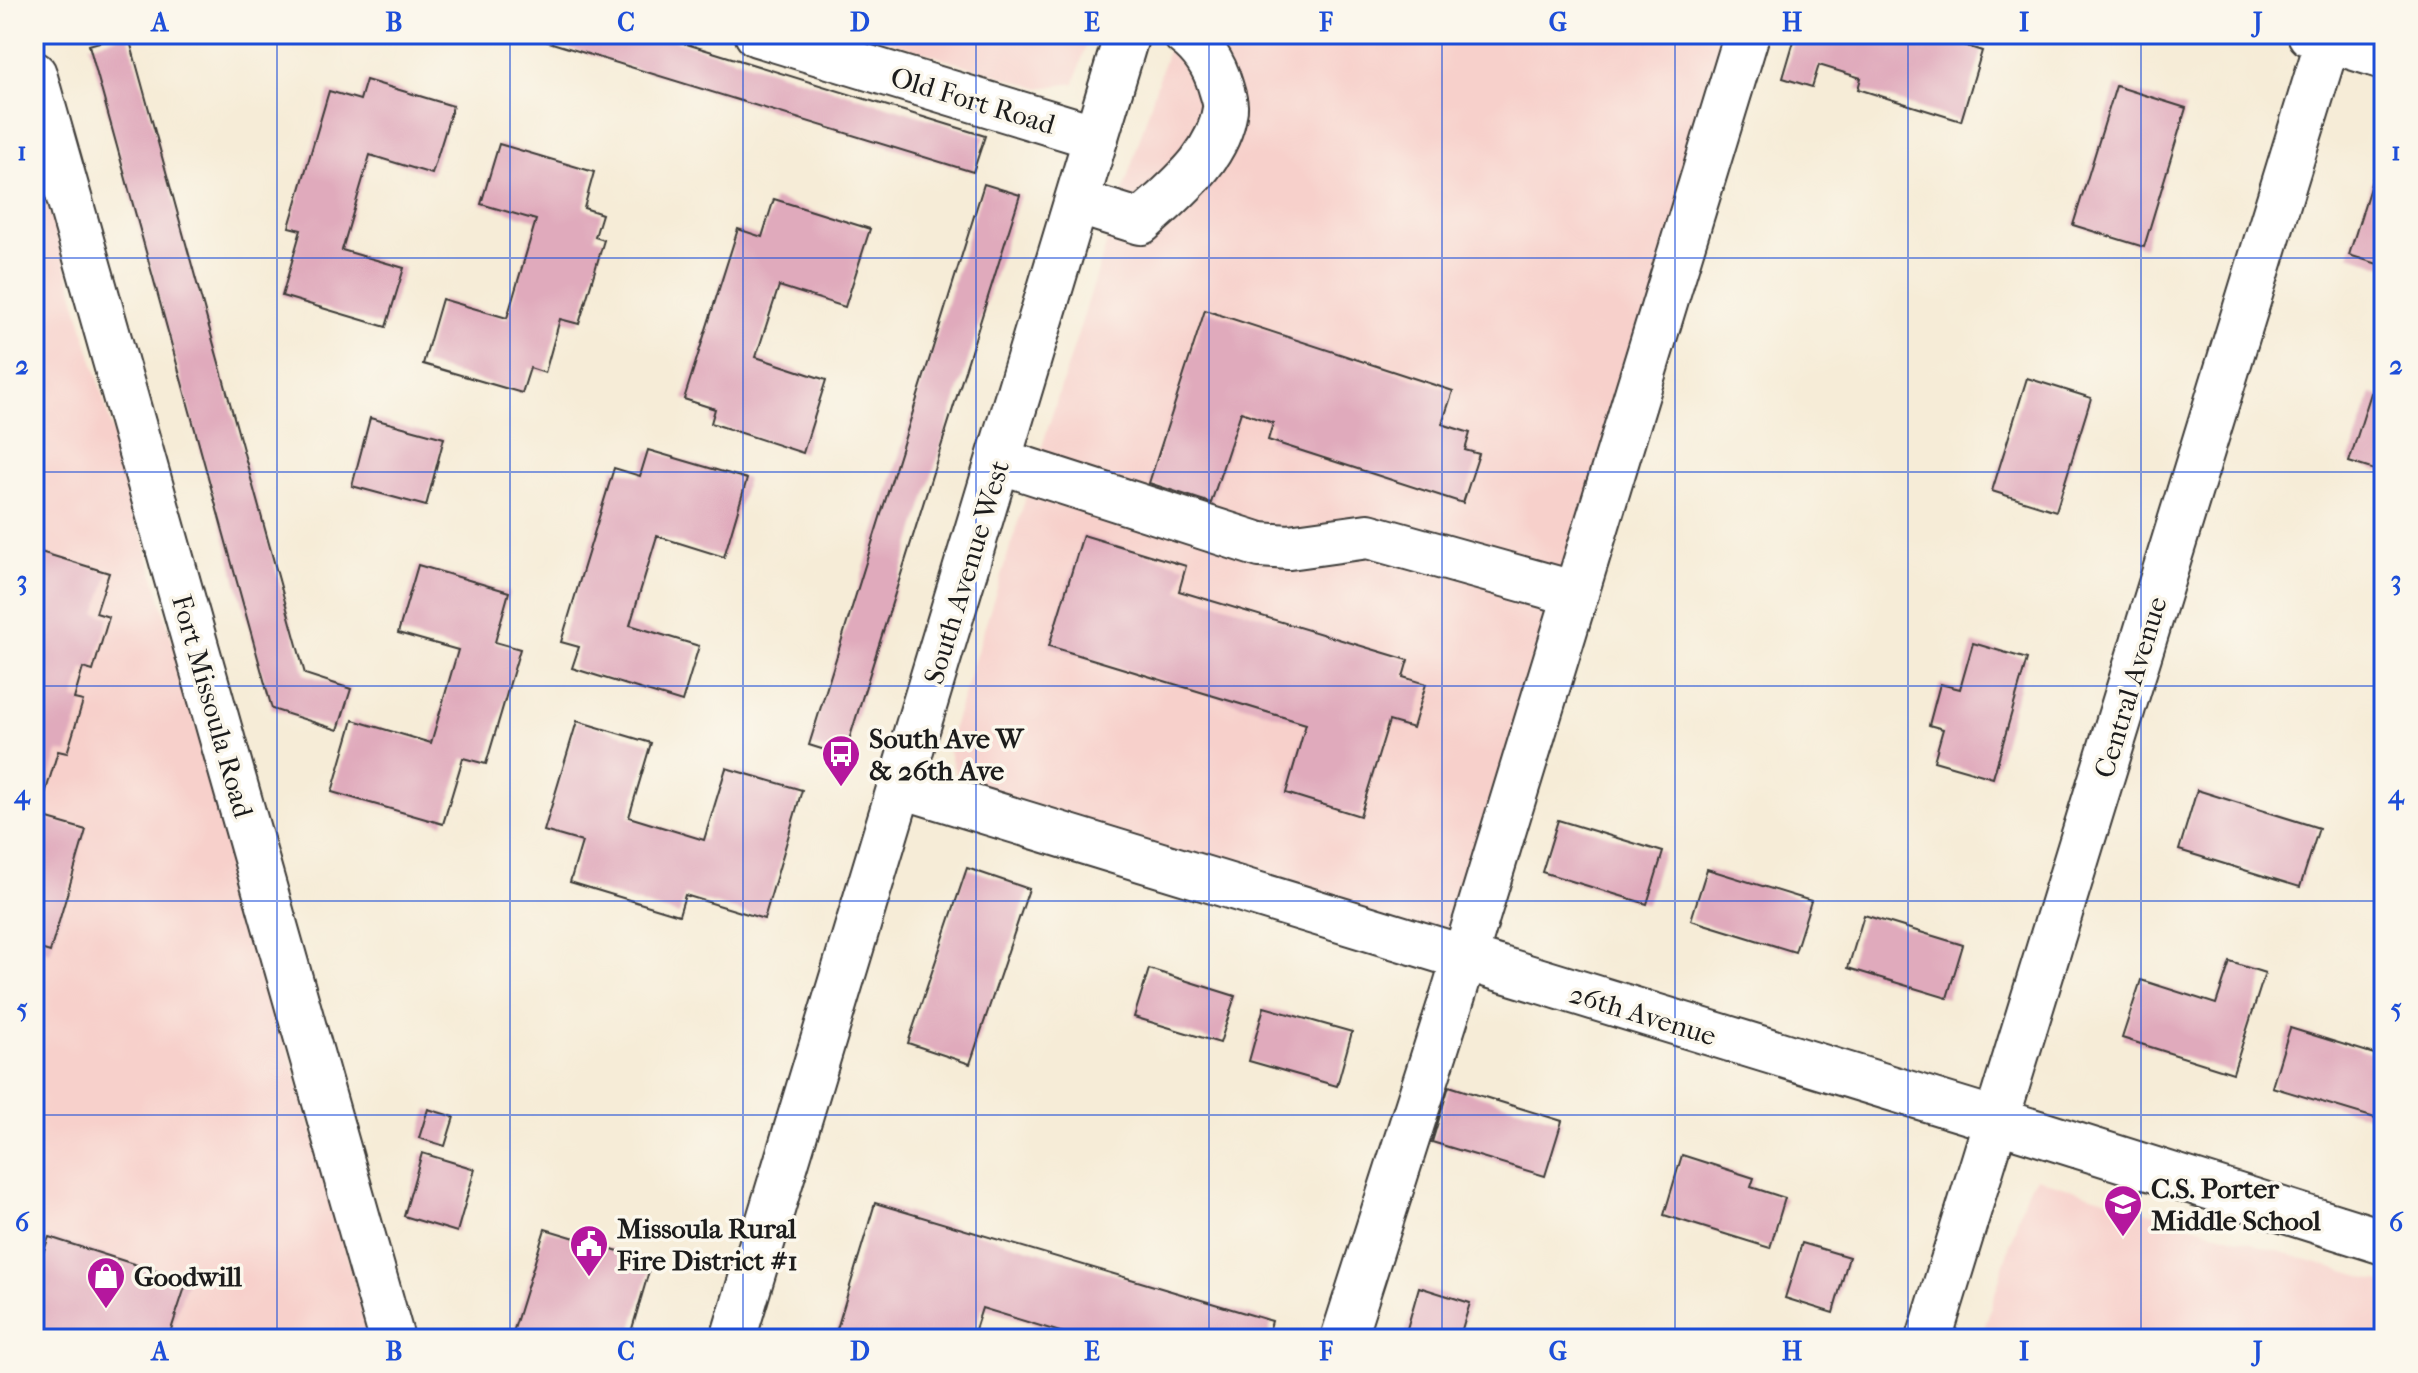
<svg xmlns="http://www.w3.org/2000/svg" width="2418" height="1373" font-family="'IM FELL French Canon',serif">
<rect width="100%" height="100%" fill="#fbf7ec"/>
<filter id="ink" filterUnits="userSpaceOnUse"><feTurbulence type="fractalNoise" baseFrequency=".0125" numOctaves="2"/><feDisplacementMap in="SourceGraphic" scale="16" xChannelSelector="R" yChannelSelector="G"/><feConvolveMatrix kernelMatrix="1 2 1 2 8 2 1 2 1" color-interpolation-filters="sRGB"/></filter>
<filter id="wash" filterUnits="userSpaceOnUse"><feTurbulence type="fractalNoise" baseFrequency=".006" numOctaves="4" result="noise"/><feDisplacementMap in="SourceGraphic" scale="32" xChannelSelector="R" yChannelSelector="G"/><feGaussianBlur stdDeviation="1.8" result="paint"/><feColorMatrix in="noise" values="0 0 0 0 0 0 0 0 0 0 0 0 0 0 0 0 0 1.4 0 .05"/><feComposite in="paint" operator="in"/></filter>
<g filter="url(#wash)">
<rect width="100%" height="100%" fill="#f6ecd7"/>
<g fill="#f7d0cb">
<path d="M865 34H1089L1075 83 1039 88Z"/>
<path d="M1173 34H1747L1464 959 965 805 947 746Z"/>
<path d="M34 154 371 1339H34Z"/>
<path d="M2036 1178 2384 1283V1339H1981L2026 1192Z"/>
</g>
<g id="blocks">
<g fill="#e0aabc">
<path d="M128 34 305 674 351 689 338 730 272 709 89 45Z"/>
<path d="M654 34 985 136 973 172 526 35Z"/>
<path d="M1796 34H1929L1982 51 1961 121 1858 89 1861 78 1819 65 1812 87 1783 78Z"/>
<path d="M366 80 453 106 432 174 370 155 342 250 404 268 386 327 282 296 301 230 289 227 329 91 360 100Z"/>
<path d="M2116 86 2186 108 2144 247 2073 225Z"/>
<path d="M499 144 594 172 584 208 602 214 595 237 604 240 579 324 560 319 545 373 530 368 522 393 423 364 442 299 507 318 536 220 481 204Z"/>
<path d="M2375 171 2384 174V266L2349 255Z"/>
<path d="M984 184 1020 195 844 756 809 745Z"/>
<path d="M774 199 870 229 845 307 779 286 756 357 826 380 803 453 711 423 715 409 684 399 738 229 762 237Z"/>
<path d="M1205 310 1453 391 1442 424 1470 433 1465 450 1479 454 1463 503 1268 440 1273 423 1241 412 1211 503 1149 483Z"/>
<path d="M2027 378 2091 398 2056 511 1992 491Z"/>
<path d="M2371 393 2384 398V473L2349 462Z"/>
<path d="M370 418 444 438 426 506 352 486Z"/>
<path d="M648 450 747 479 724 557 657 536 630 625 699 646 682 702 572 668 579 647 561 642 614 468 640 476Z"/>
<path d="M1083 535 1186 566 1179 591 1408 660 1403 677 1426 684 1413 728 1389 721 1360 816 1286 793 1306 724 1049 646Z"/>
<path d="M34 550 109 573 96 613 109 617 93 671 83 668 74 699 83 701 67 753 58 751 45 794 34 791Z"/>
<path d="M418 565 509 592 495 642 520 649 486 764 463 758 443 824 332 792 353 720 431 743 458 650 398 633Z"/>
<path d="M1973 643 2027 659 1993 778 1934 761 1943 729 1929 725 1940 684 1960 689Z"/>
<path d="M577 721 651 743 629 817 704 840 726 768 802 790 764 919 685 895 679 915 570 882 582 842 544 831Z"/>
<path d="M2197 790 2319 828 2300 887 2179 850Z"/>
<path d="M34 815 86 830 50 952 34 947Z"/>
<path d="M1558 820 1663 852 1647 904 1542 872Z"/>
<path d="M967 868 1029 889 970 1064 908 1043Z"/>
<path d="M1707 869 1811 901 1795 952 1691 920Z"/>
<path d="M1864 915 1963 945 1947 998 1848 968Z"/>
<path d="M2230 962 2265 973 2233 1073 2122 1038 2141 980 2216 1004Z"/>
<path d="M1149 969 1235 996 1220 1043 1134 1017Z"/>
<path d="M1264 1007 1352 1032 1337 1086 1249 1061Z"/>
<path d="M2290 1028 2384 1057V1088L2375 1118 2272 1087Z"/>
<path d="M1449 1086 1562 1121 1545 1176 1432 1142Z"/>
<path d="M428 1109 454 1117 445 1146 419 1138Z"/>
<path d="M422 1153 475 1169 457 1232 404 1216Z"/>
<path d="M1682 1155 1754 1178 1751 1187 1785 1198 1770 1248 1664 1215Z"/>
<path d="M875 1203 1272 1321 1267 1339H1083L982 1308 972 1339H834Z"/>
<path d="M545 1229 652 1261 629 1339H511Z"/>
<path d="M49 1237 187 1281 168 1339H34V1250L43 1253Z"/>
<path d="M1802 1243 1849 1257 1833 1313 1785 1298Z"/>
<path d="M1419 1287 1470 1303 1459 1339H1404Z"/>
</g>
</g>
</g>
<g filter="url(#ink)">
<use href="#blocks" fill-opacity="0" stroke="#3d3b38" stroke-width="2"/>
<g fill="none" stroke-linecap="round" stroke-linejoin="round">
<g stroke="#3d3b38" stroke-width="48">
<g id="minor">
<path d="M757 34 1096 137"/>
<path d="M2310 34 2384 57"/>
<path d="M34 74 392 1339"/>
<path d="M1077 202 1141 222C1174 191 1219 158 1225 109 1226 102 1222 92 1220 85 1214 64 1202 47 1185 34"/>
<path d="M999 461 1260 545 1289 547 1368 536 1576 594"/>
<path d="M902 786 2038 1133 2384 1242"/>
<path d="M733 1339 1127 34"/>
<path d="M1343 1339 1455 989 1747 34"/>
<path d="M1929 1339 2330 34"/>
</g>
</g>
<use href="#minor" stroke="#fff" stroke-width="44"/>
</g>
</g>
<path fill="none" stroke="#1d4ed8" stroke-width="2" stroke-opacity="0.55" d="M277 34V1339M510 34V1339M743 34V1339M976 34V1339M1209 34V1339M1442 34V1339M1675 34V1339M1908 34V1339M2141 34V1339M34 258H2384M34 472H2384M34 686H2384M34 901H2384M34 1115H2384"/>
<defs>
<g id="bus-pin" transform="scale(2)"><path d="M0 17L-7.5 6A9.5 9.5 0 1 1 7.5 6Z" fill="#b5179e" stroke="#fbf7ec"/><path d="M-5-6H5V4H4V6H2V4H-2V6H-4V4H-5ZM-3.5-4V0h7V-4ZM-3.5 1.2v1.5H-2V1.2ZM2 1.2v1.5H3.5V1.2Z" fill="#fff"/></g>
<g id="school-pin" transform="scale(2)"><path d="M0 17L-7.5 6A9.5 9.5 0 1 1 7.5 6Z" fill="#b5179e" stroke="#fbf7ec"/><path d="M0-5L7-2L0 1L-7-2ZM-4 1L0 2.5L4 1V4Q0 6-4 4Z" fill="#fff"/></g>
<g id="civic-pin" transform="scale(2)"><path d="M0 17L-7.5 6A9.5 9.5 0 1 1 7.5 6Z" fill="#b5179e" stroke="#fbf7ec"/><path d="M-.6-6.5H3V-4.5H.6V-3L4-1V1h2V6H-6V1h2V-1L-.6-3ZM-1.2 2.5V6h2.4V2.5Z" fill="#fff"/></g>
<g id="shop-pin" transform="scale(2)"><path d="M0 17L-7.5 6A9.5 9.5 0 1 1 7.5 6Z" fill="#b5179e" stroke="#fbf7ec"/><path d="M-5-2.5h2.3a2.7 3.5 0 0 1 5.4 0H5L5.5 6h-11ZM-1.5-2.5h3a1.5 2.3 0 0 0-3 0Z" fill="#fff"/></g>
</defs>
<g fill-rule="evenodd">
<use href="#bus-pin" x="841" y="754"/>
<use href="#school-pin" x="2123" y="1204"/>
<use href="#civic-pin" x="589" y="1244"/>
<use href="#shop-pin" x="106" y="1276"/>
</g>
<g text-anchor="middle" stroke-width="7" stroke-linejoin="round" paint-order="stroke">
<g font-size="28" fill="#1c1c1c" stroke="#fbf7ec">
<text transform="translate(973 100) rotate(17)" y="10">Old Fort Road</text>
<text transform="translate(966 572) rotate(-73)" y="10">South Avenue West</text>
<text transform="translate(2130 687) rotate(-73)" y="10">Central Avenue</text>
<text transform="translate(213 706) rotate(74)" y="10">Fort Missoula Road</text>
<text transform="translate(1643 1014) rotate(17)" y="10">26th Avenue</text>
</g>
<g font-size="28" font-weight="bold" fill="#1c1c1c" stroke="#fbf7ec" text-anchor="start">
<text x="869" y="748">South Ave W<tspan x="869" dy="32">&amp; 26th Ave</tspan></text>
<text x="2151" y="1198">C.S. Porter<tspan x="2151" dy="32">Middle School</tspan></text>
<text x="617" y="1238">Missoula Rural<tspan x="617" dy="32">Fire District #1</tspan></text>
<text x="134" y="1286">Goodwill</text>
</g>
</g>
<rect width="2418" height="1373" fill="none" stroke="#fbf7ec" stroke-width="88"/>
<rect x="44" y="44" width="2330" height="1285" fill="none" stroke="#1d4ed8" stroke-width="3"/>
<g font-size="26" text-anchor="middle" font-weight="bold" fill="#1d4ed8">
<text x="160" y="31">A</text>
<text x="394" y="31">B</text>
<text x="626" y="31">C</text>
<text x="860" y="31">D</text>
<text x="1092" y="31">E</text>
<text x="1326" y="31">F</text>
<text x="1558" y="31">G</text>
<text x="1792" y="31">H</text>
<text x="2024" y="31">I</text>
<text x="2258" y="31">J</text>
<text x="22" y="160">1</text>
<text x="2396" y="160">1</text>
<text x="22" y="374">2</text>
<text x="2396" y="374">2</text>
<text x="22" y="589">3</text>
<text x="2396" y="589">3</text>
<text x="22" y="803">4</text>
<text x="2396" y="803">4</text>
<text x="22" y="1017">5</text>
<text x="2396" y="1017">5</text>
<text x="22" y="1231">6</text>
<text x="2396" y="1231">6</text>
<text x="160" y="1360">A</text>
<text x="394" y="1360">B</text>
<text x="626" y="1360">C</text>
<text x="860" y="1360">D</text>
<text x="1092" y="1360">E</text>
<text x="1326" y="1360">F</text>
<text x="1558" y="1360">G</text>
<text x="1792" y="1360">H</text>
<text x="2024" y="1360">I</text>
<text x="2258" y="1360">J</text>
</g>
</svg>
